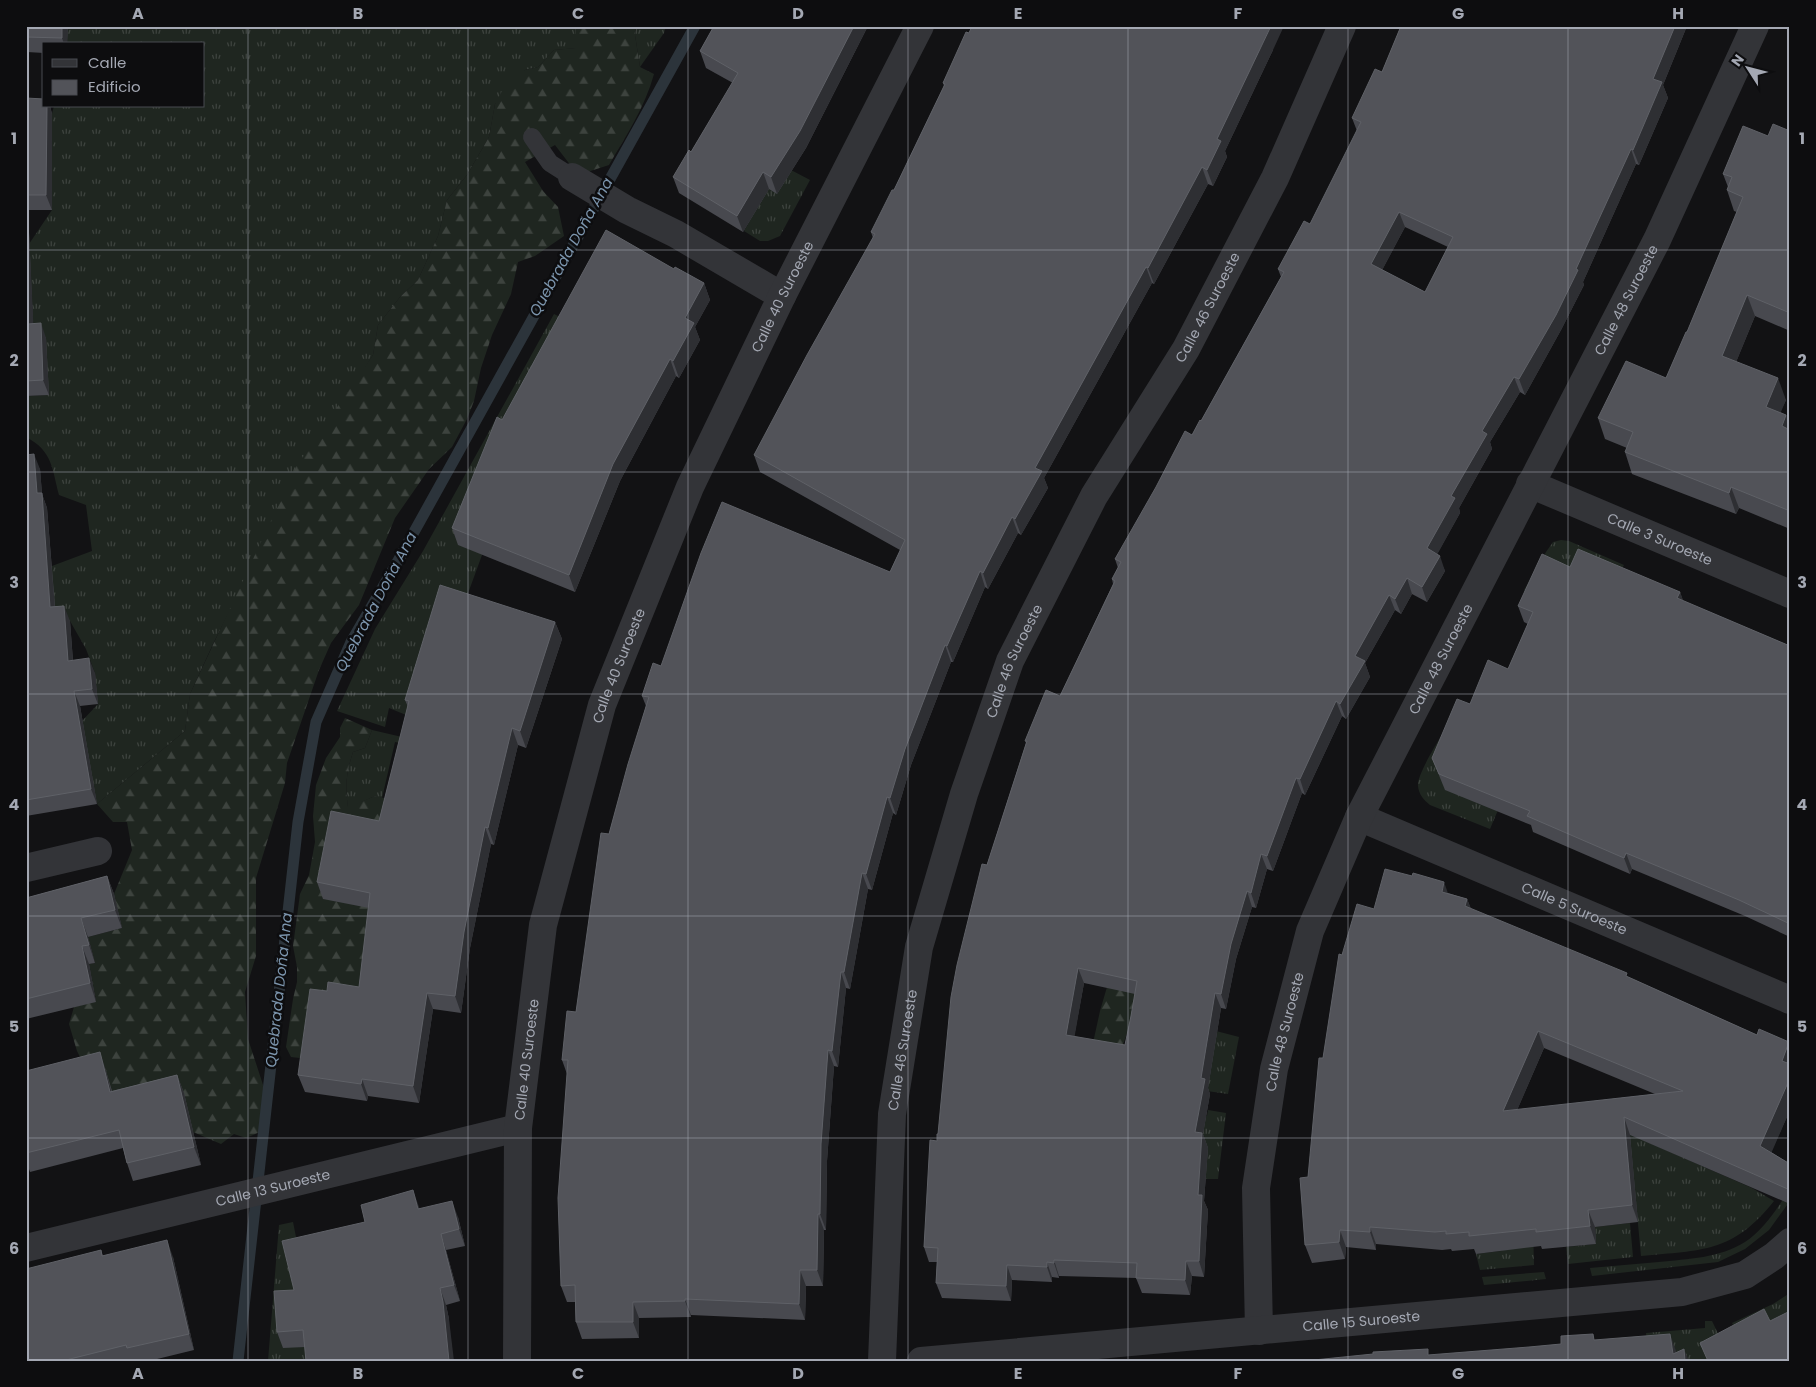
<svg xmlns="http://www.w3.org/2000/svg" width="1816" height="1387" font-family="Poppins,sans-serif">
<defs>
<pattern id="grass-tufts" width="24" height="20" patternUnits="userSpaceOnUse" patternTransform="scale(1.25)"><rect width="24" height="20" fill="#1f2620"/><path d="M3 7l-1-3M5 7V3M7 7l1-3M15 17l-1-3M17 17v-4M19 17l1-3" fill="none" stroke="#3d433e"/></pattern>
<pattern id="forest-firs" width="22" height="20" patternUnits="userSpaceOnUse" patternTransform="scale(1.25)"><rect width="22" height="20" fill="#1f2620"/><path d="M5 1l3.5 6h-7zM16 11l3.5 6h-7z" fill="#3d433e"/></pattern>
</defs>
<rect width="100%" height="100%" fill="#121214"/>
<g fill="url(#grass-tufts)">
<path d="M68 26H576L577 48 554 50 538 67 525 70 495 104 489 137 467 175 447 200 438 236 418 280 400 297 378 325 373 355 357 380 251 568 213 644 190 694 185 731 97 804 82 721 98 704 95 673 86 649 70 621 52 622 36 566H52L92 551 86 505 59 495C52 469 53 451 26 437V396L48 395 34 339 29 244 52 210V114L54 106H204V44H67Z"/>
<path d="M636 26H666L664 33 640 67 635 35Z"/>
<path d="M791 170 810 180 780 236 768 241H760L744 231 768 188Z"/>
<path d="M554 314 578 326 482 555 463 607 411 717 389 708 385 727 337 711 375 629 423 551Z"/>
<path d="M1561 540 1569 541 1624 565 1616 579 1536 596 1524 590 1546 552 1553 542Z"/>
<path d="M1459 707 1498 810 1490 829 1430 805C1424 800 1419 795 1418 786 1416 773 1451 721 1459 707Z"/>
<path d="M372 730 462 751H439L395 742 382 798 375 796 348 808C345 785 346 774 353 752L365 748Z"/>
<path d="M1216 1031 1239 1037 1228 1094 1207 1091Z"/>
<path d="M1208 1110 1226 1113 1218 1179H1206L1192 1115 1207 1116Z"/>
<path d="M1595 1119 1752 1188 1774 1201C1733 1253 1702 1250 1641 1256L1632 1159Z"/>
<path d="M1790 1189V1201L1769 1230 1745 1249 1718 1262 1592 1276 1590 1268C1613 1266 1636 1264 1659 1262 1688 1259 1720 1258 1745 1242 1764 1230 1778 1207 1790 1189Z"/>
<path d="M293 1222 297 1242 329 1345 322 1361H268L279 1225Z"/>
<path d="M1630 1223 1633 1257 1568 1264 1566 1247 1596 1244 1595 1227Z"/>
<path d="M1533 1228 1534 1265 1480 1270 1476 1254 1501 1251Z"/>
<path d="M1544 1272 1546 1279 1484 1285 1482 1277Z"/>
<path d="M1790 1293V1329L1741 1339 1732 1323 1773 1304Z"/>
<path d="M1705 1321H1712L1725 1348V1361H1678L1676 1351 1648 1353 1646 1333 1705 1328Z"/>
</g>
<g fill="url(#forest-firs)">
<path d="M576 26H636L635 35 640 67 654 74C645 107 626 136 609 165L578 175 555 145 525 162 543 191 558 207 564 236 535 256 518 262 511 294 492 335 481 368 474 401 467 419 452 447 429 469 395 518 359 605 331 643 319 670 287 763 285 783 256 878V956L245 992 248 1039 265 1091 260 1132 246 1138 234 1134 221 1144 193 1132 116 1110 89 1075 77 1051 69 1024 74 1007 96 1001 89 964 95 963 88 937 122 928 114 894 132 850 127 822H113L97 804 185 731 190 694 296 467 373 355 378 325 400 297 418 280 438 236 447 200 467 175 489 137 495 104 509 78 525 70 538 67 554 50 576 48Z"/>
<path d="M345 718 372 730 365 748 353 752C346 774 345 785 348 807L375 796 393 800 365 1001 309 1059 291 1057 286 1047 293 999 297 982V967L293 946 300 894 309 875 315 842 313 816 316 785 326 758 340 737V728Z"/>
<path d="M1126 922 1152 927 1132 1020 1118 1058 1081 1098 1100 1011Z"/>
</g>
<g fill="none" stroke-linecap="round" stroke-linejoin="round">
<path stroke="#2c343b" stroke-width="11" d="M238 1361 298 822 316 722 351 642 399 559 695 26"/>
<path stroke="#333438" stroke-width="18" d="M532 137 550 163 572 177"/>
<g stroke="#333438" stroke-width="28">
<path d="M572 177 627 210 676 234 782 296"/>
<path id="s1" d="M1530 484 1790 594"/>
<path id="s2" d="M1359 817 1790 1000"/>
<path d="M26 868 98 851"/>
<path id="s3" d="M26 1248 518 1128"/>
<path id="s4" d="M1259 1331 1256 1188 1274 1069 1310 931 1359 817 1657 240 1755 26"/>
<path id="s5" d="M517 1361 518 1128 543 925 602 705 690 487 782 296 920 26"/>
<path id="s6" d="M882 1361 892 1114 919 947 964 794 1010 661 1094 496 1186 349 1275 178 1342 26"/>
<path id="s7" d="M921 1361 1682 1292 1745 1275 1774 1256 1790 1242"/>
</g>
</g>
<g fill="#48494f" fill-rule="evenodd">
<path d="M26 26H68L67 44H44V53L27 52 26 64Z"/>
<path d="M714 26H868L806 148 777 194 769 189 743 232 679 193 673 177 691 152 733 83 706 68 700 51Z"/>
<path d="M1401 26H1687L1663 85 1668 98 1639 165 1636 164 1583 282 1584 285 1561 330 1525 395 1520 392 1490 442 1492 449 1459 508 1460 513 1437 554 1445 571 1427 602 1412 594 1401 614 1395 610 1365 663 1370 677 1346 719 1342 716 1305 795 1302 793 1273 871 1267 869 1256 908 1252 907 1236 959 1226 1009 1221 1008 1208 1088 1210 1094 1203 1134 1208 1148 1204 1201 1208 1210 1204 1277 1192 1276 1190 1295 1142 1293 1136 1278 1059 1276V1278L1052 1277V1282L1012 1280 1011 1301 942 1298 936 1283 937 1262H929L924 1247 937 1141 987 865 1026 743 1025 741 1060 696 1113 584 1112 579 1118 568 1115 559 1192 435 1201 421 1281 277 1278 269 1310 224 1357 131 1352 118 1382 72ZM1405 227 1448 247 1425 292 1382 270ZM1084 983 1135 994 1131 1016 1125 1045 1074 1037Z"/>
<path d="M969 33 1273 50 1225 151 1227 157 1213 186 1208 184 1154 284 1152 283 1044 478 1048 488 1021 535 1018 533 988 589 985 587 953 662H951L911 765 896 815 893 813 872 890 868 889 850 989 846 988 838 1067 834 1066 827 1161 826 1230H824L823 1286H806L805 1320 691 1315V1317L639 1318V1338L582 1339 576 1322 575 1302H567L561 1286 567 1074 562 1060 576 1012 609 834 646 706 642 696 661 666 890 572 900 550 760 472 754 455 873 238 871 232 894 190 944 86 943 83Z"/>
<path d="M26 98 44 106H50L52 114V210H28L33 323 46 338 49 395 26 396Z"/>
<path d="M1790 131V331L1755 316 1736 362 1786 400 1780 412 1786 415 1790 424V529L1739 508 1736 514 1632 474 1625 452 1627 448 1605 439 1598 418 1666 378 1687 332 1737 212 1734 211 1727 190 1728 187 1723 174 1768 136Z"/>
<path d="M674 269 704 283 710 300 695 327 700 340 679 378 676 376 620 481 575 592 458 545 452 528 502 420Z"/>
<path d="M26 455 40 469 42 494 47 508 55 606 70 621 73 661 95 673 98 704 80 706 97 804 26 816Z"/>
<path d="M1570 567 1680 592 1683 601 1790 646V937L1745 916 1632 869 1630 874 1533 832 1531 825 1445 790 1432 758 1470 704 1508 669 1528 624 1524 622 1518 606Z"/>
<path d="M555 622 562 639 526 748 518 745 494 845 491 844 470 948 461 1013 433 1009 419 1103 368 1096 367 1101 305 1092 298 1075 327 991 359 987 369 908 323 899 317 882 379 821 408 707 405 700Z"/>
<path d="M107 876 114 894 122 928 88 937 95 963 89 964 96 1002 26 1019V898Z"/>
<path d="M1448 893 1467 899 1471 909 1628 977 1757 1035 1790 1043V1110L1771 1152 1790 1164V1204L1630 1135 1638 1222 1595 1227 1596 1244 1542 1249 1541 1246 1476 1254 1474 1249 1452 1251 1451 1249 1442 1250 1376 1244V1250L1346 1247 1345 1259 1312 1263 1305 1245 1308 1177 1323 1058 1342 955 1374 909ZM1544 1048 1655 1094 1517 1110Z"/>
<path d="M26 1071H106L112 1091 177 1075 184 1093 201 1165 133 1181 127 1163 123 1148 30 1172 26 1160Z"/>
<path d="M420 1209 458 1217 465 1246 446 1250 460 1301 446 1305 449 1319 305 1347 283 1348 277 1332 294 1290Z"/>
<path d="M101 1250 103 1256 173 1257 194 1350 149 1361H26Z"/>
</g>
<g fill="#2e2f33">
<path d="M62 26H68L67 44H64L62 38Z"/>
<path d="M854 26H868L806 148 777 194 771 177Z"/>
<path d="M1271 26H1284L1273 50 1225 151 1227 157 1213 186 1207 170 1217 139Z"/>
<path d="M1675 26H1687L1663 85 1668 98 1639 165 1633 150 1653 79Z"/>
<path d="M47 106H50L52 114V210L46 195Z"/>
<path d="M1631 149 1636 164 1583 282 1584 285 1561 330 1525 395 1519 379 1576 269Z"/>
<path d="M1202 167 1208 184 1154 284 1148 268Z"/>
<path d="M763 172 769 189 743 232 737 216Z"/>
<path d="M26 206 28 210 34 339 28 324 26 281Z"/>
<path d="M1399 212 1405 227 1377 280 1371 264Z"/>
<path d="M1146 267 1152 283 1044 478 1048 488 1021 535 1015 519 1035 468Z"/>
<path d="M704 283 710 300 695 327 700 340 679 378 673 361 685 318Z"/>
<path d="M1747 295 1755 316 1730 377 1722 356Z"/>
<path d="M41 323 46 338 49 395 43 380Z"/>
<path d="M670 359 676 376 620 481 575 592 569 575 613 464Z"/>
<path d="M1514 377 1520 392 1490 442 1492 449 1459 508 1460 513 1432 564 1427 548 1482 431Z"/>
<path d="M1778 378 1786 400 1774 428 1766 407Z"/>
<path d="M1786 415 1790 424V446L1782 426Z"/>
<path d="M34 454 40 469 42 494 47 508 56 622 50 607 37 493Z"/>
<path d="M1731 487 1739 508 1736 514 1729 493Z"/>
<path d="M1012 517 1018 533 988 589 983 573Z"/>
<path d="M1440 556 1445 571 1427 602 1422 587Z"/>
<path d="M980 571 985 587 953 662 947 646Z"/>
<path d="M1407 578 1412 594 1401 614 1395 599Z"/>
<path d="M1680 592 1686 608 1677 598Z"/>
<path d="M1389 595 1395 610 1365 663 1370 677 1346 719 1340 704 1355 656Z"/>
<path d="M64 606 70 621 74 676 68 661Z"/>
<path d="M555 622 562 639 526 748 520 731Z"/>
<path d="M945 645 951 662 911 765 896 815 890 798 905 749Z"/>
<path d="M89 658 95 673 98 704 92 689Z"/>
<path d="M74 691 80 706 97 804 91 789Z"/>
<path d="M1336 701 1342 716 1305 795 1300 779Z"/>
<path d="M512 728 518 745 494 845 488 828Z"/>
<path d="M1296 778 1302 793 1273 871 1267 856Z"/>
<path d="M887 797 893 813 872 890 866 874Z"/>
<path d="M485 827 491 844 470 948 461 1013 455 996 464 932Z"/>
<path d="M1626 853 1632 869 1630 874 1624 858Z"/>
<path d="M1261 854 1267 869 1256 908 1251 893Z"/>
<path d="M862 873 868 889 850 989 844 972Z"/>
<path d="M107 876 114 894 122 928 115 910Z"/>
<path d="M1444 882 1450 899 1442 892Z"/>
<path d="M1247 891 1252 907 1236 959 1226 1009 1221 994 1231 944Z"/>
<path d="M1467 899 1474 916 1465 906Z"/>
<path d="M81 918 88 937 95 963 89 945Z"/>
<path d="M82 946 89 964 96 1002 90 983Z"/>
<path d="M1078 968 1084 983 1072 1051 1066 1035Z"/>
<path d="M841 972 846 988 838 1067 832 1051Z"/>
<path d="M427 993 433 1009 419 1103 413 1086Z"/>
<path d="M1215 993 1221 1008 1208 1088 1210 1094 1203 1134 1208 1148 1204 1201 1208 1210 1204 1277 1199 1261 1198 1195 1195 1132 1201 1078Z"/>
<path d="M1538 1031 1544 1048 1509 1129 1503 1111Z"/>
<path d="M1789 1042 1790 1043V1074L1782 1061Z"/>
<path d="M828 1050 834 1066 827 1161 826 1230 820 1214 821 1144Z"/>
<path d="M100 1052 106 1071 116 1110 110 1092Z"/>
<path d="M177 1075 184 1093 201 1165 194 1147Z"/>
<path d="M1790 1078V1110L1767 1163 1760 1146Z"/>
<path d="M362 1079 368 1096 367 1101 361 1084Z"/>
<path d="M1624 1117 1630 1135 1638 1222 1632 1205Z"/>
<path d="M413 1190 419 1207 424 1226 418 1209Z"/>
<path d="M452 1201 458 1217 465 1246 459 1229Z"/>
<path d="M1588 1210 1595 1227 1596 1244 1590 1226Z"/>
<path d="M818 1214 824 1230 823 1286 817 1270Z"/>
<path d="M1370 1227 1376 1244V1250L1370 1232Z"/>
<path d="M1340 1230 1346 1247 1345 1259 1339 1242Z"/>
<path d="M441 1234 446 1250 460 1301 454 1285Z"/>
<path d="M167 1240 173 1257 194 1350 189 1334Z"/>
<path d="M1054 1260 1059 1276V1278L1054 1263Z"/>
<path d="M1186 1261 1192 1276 1190 1295 1185 1280Z"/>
<path d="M1047 1262 1052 1277V1282L1047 1267Z"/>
<path d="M1007 1265 1012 1280 1011 1301 1006 1286Z"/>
<path d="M800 1270 806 1286 805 1320 799 1304Z"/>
<path d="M440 1288 446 1305 449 1319 454 1361H449Z"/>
<path d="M685 1299 691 1315V1317L685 1301Z"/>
<path d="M633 1302 639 1318V1338L633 1322Z"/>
<path d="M1670 1334 1676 1351 1678 1361 1673 1354Z"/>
<path d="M1684 1349 1689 1361H1685Z"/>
</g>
<g fill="#525359" stroke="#5f6167" fill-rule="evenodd">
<path d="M26 26H62V38L26 37Z"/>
<path d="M714 26H854L800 131 771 177 763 172 737 216 673 177 689 150 691 152 738 73 700 51Z"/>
<path d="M972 26H1271L1217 139 1221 141 1207 170 1202 167 1148 268 1146 267 1035 468 1042 471 1015 519 1012 517 983 573 980 571 947 646 945 645 905 749 890 798 887 797 866 874 862 873 844 972H841L832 1051 828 1050 821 1144 820 1214H818L817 1270H800L799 1304 685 1299V1301L633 1302V1322H576L575 1285 561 1286 558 1198 568 1060H562L567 1011 576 1012 601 833 609 834 628 764 649 697 642 696 653 663 661 666 701 553 722 502 890 572 905 540 754 455 807 355 875 234 871 232 892 190H894L945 84 943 83 966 32 969 33Z"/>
<path d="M1401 26H1675L1653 79 1662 82 1633 150 1631 149 1576 269 1578 270 1556 315 1519 379 1514 377 1482 431 1487 434 1451 496 1455 498 1427 548 1440 556 1422 587 1407 578 1395 599 1389 595 1355 656 1365 661 1340 704 1336 701 1300 779 1296 778 1267 856 1261 854 1251 893 1247 891 1231 944 1221 994 1215 993 1201 1078 1205 1079 1195 1132 1202 1133 1198 1195H1202L1199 1261H1186L1185 1280 1136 1278 1137 1263 1054 1260V1263L1047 1262V1267L1007 1265 1006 1286 936 1283 938 1248 924 1247 930 1140 937 1141V1134H938L951 997 957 965 982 864 987 865 1027 741H1025L1046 690 1060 696 1115 581 1112 579 1121 562 1115 559 1156 487 1185 431 1192 435 1200 420 1201 421 1284 272 1278 269 1304 221 1310 224 1361 122 1352 118 1375 69 1382 72ZM1399 212 1453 237 1425 292 1371 264ZM1078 968 1137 981 1131 1016 1125 1045 1066 1035Z"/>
<path d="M26 98 44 99V106H47L46 195H26Z"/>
<path d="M1773 124 1790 131V313L1747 295 1722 356 1778 378 1766 407 1786 415 1782 426 1790 430V511L1731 487 1729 493 1625 452 1633 432 1598 418 1626 361 1666 378 1686 332H1687L1743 197 1727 190 1732 177 1723 174 1743 126 1768 136Z"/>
<path d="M606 230 674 269 675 267 704 283 685 318 694 323 673 361 670 359 613 464 569 575 452 528 497 417 502 420Z"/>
<path d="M26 281 28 324 41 323 43 380 26 381Z"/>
<path d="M34 454 37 493H42L50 607 64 606 68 661 89 658 92 689 74 691 91 789 26 800V455Z"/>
<path d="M1578 549 1680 592 1677 598 1790 646V924L1739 900 1626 853 1624 858 1527 816 1530 811 1439 774 1432 758 1457 699 1470 704 1488 660 1508 669 1533 612 1518 606 1542 554 1570 567Z"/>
<path d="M440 585 555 622 520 731 512 728 488 828 485 827 464 932 455 996 427 993 413 1086 362 1079 361 1084 298 1075 310 989 327 991 328 982 359 987 370 893 317 882 331 811 379 821 409 701 405 700Z"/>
<path d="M1385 869 1412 876 1413 873 1444 882 1442 892 1467 899 1465 906 1627 973 1626 976 1757 1035 1759 1029 1789 1042 1782 1061 1790 1064V1078L1760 1146 1790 1164V1190L1624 1117 1632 1205 1588 1210 1590 1226 1536 1232V1229L1469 1236V1232L1446 1234V1231L1435 1232 1370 1227V1232L1340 1230 1339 1242 1305 1245 1300 1178 1308 1177 1319 1058H1323L1339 954 1342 955 1357 904 1374 909ZM1538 1031 1683 1091 1503 1111Z"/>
<path d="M107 876 115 910 81 918 89 945 82 946 90 983 26 999V898Z"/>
<path d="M100 1052 110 1092 177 1075 194 1147 127 1163 119 1130 26 1153V1071Z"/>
<path d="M413 1190 418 1209 452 1201 459 1229 441 1234 454 1285 440 1288 443 1302 449 1361H306L303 1330 277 1332 274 1291 294 1290 282 1241 365 1222 361 1205Z"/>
<path d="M167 1240 189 1334 127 1348 126 1345 62 1361H26V1269L101 1250 102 1256Z"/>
<path d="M1764 1309 1770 1321 1790 1311V1361H1708L1700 1343Z"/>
<path d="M1593 1334 1594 1340 1670 1334 1673 1354 1684 1349 1685 1361H1304L1373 1354V1352L1428 1349V1355L1529 1347 1561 1344V1336Z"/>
</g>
<path fill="none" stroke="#a4a8b3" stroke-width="1" stroke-opacity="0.55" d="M248 26V1361M468 26V1361M688 26V1361M908 26V1361M1128 26V1361M1348 26V1361M1568 26V1361M26 250H1790M26 472H1790M26 694H1790M26 916H1790M26 1138H1790"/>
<g text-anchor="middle" stroke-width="5" stroke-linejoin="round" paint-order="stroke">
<g font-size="14" fill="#a4a8b3" stroke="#0d0d0f">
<text dy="5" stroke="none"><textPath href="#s5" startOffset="1112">Calle 40 Suroeste</textPath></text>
<text dy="5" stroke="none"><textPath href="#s4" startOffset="1112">Calle 48 Suroeste</textPath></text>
<text dy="5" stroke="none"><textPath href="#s6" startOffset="1122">Calle 46 Suroeste</textPath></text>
<text dy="5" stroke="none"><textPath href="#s1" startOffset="141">Calle 3 Suroeste</textPath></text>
<text dy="5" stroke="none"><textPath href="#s4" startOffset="708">Calle 48 Suroeste</textPath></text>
<text dy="5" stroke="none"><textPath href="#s6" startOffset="718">Calle 46 Suroeste</textPath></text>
<text dy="5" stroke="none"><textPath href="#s5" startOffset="708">Calle 40 Suroeste</textPath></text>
<text dy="5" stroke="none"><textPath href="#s2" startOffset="234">Calle 5 Suroeste</textPath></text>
<text dy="5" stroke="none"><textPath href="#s4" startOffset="302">Calle 48 Suroeste</textPath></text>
<text dy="5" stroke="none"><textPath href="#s6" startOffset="312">Calle 46 Suroeste</textPath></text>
<text dy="5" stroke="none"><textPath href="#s5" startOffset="302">Calle 40 Suroeste</textPath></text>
<text dy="5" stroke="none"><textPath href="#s3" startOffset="254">Calle 13 Suroeste</textPath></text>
<text dy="5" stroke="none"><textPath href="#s7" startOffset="442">Calle 15 Suroeste</textPath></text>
</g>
<g font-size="15" font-style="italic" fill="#7c95ad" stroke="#0d0d0f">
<text transform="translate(571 247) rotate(-61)" y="5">Quebrada Doña Ana</text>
<text transform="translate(376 602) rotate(-62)" y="5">Quebrada Doña Ana</text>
<text transform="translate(279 990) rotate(-84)" y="5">Quebrada Doña Ana</text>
</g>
</g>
<rect width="1816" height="1387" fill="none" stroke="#0d0d0f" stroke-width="55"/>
<rect x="42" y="42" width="162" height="65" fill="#0d0d0f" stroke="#494b51"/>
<rect x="52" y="59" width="25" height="8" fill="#333438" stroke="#494b51"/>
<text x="88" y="68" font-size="15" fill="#a4a8b3">Calle</text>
<rect x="52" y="80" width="25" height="15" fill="#525359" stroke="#494b51"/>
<text x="88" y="92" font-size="15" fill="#a4a8b3">Edificio</text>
<g transform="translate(1748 68) rotate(306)" stroke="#0d0d0f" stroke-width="4" paint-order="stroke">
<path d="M0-4L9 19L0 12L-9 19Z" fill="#a4a8b3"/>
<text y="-8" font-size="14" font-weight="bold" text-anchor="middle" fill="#a4a8b3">N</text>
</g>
<rect x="28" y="28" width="1760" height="1332" fill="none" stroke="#a4a8b3" stroke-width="2"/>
<g font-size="16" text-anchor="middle" font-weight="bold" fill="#a4a8b3">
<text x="138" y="19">A</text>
<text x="358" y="19">B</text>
<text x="578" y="19">C</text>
<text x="798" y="19">D</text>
<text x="1018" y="19">E</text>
<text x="1238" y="19">F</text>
<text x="1458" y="19">G</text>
<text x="1678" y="19">H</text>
<text x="14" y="144">1</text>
<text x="1802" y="144">1</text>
<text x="14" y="366">2</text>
<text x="1802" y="366">2</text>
<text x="14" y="588">3</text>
<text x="1802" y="588">3</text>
<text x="14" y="810">4</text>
<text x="1802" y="810">4</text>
<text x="14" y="1032">5</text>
<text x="1802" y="1032">5</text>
<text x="14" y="1254">6</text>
<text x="1802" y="1254">6</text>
<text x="138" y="1379">A</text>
<text x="358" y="1379">B</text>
<text x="578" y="1379">C</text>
<text x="798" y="1379">D</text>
<text x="1018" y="1379">E</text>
<text x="1238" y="1379">F</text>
<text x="1458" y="1379">G</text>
<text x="1678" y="1379">H</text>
</g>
</svg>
